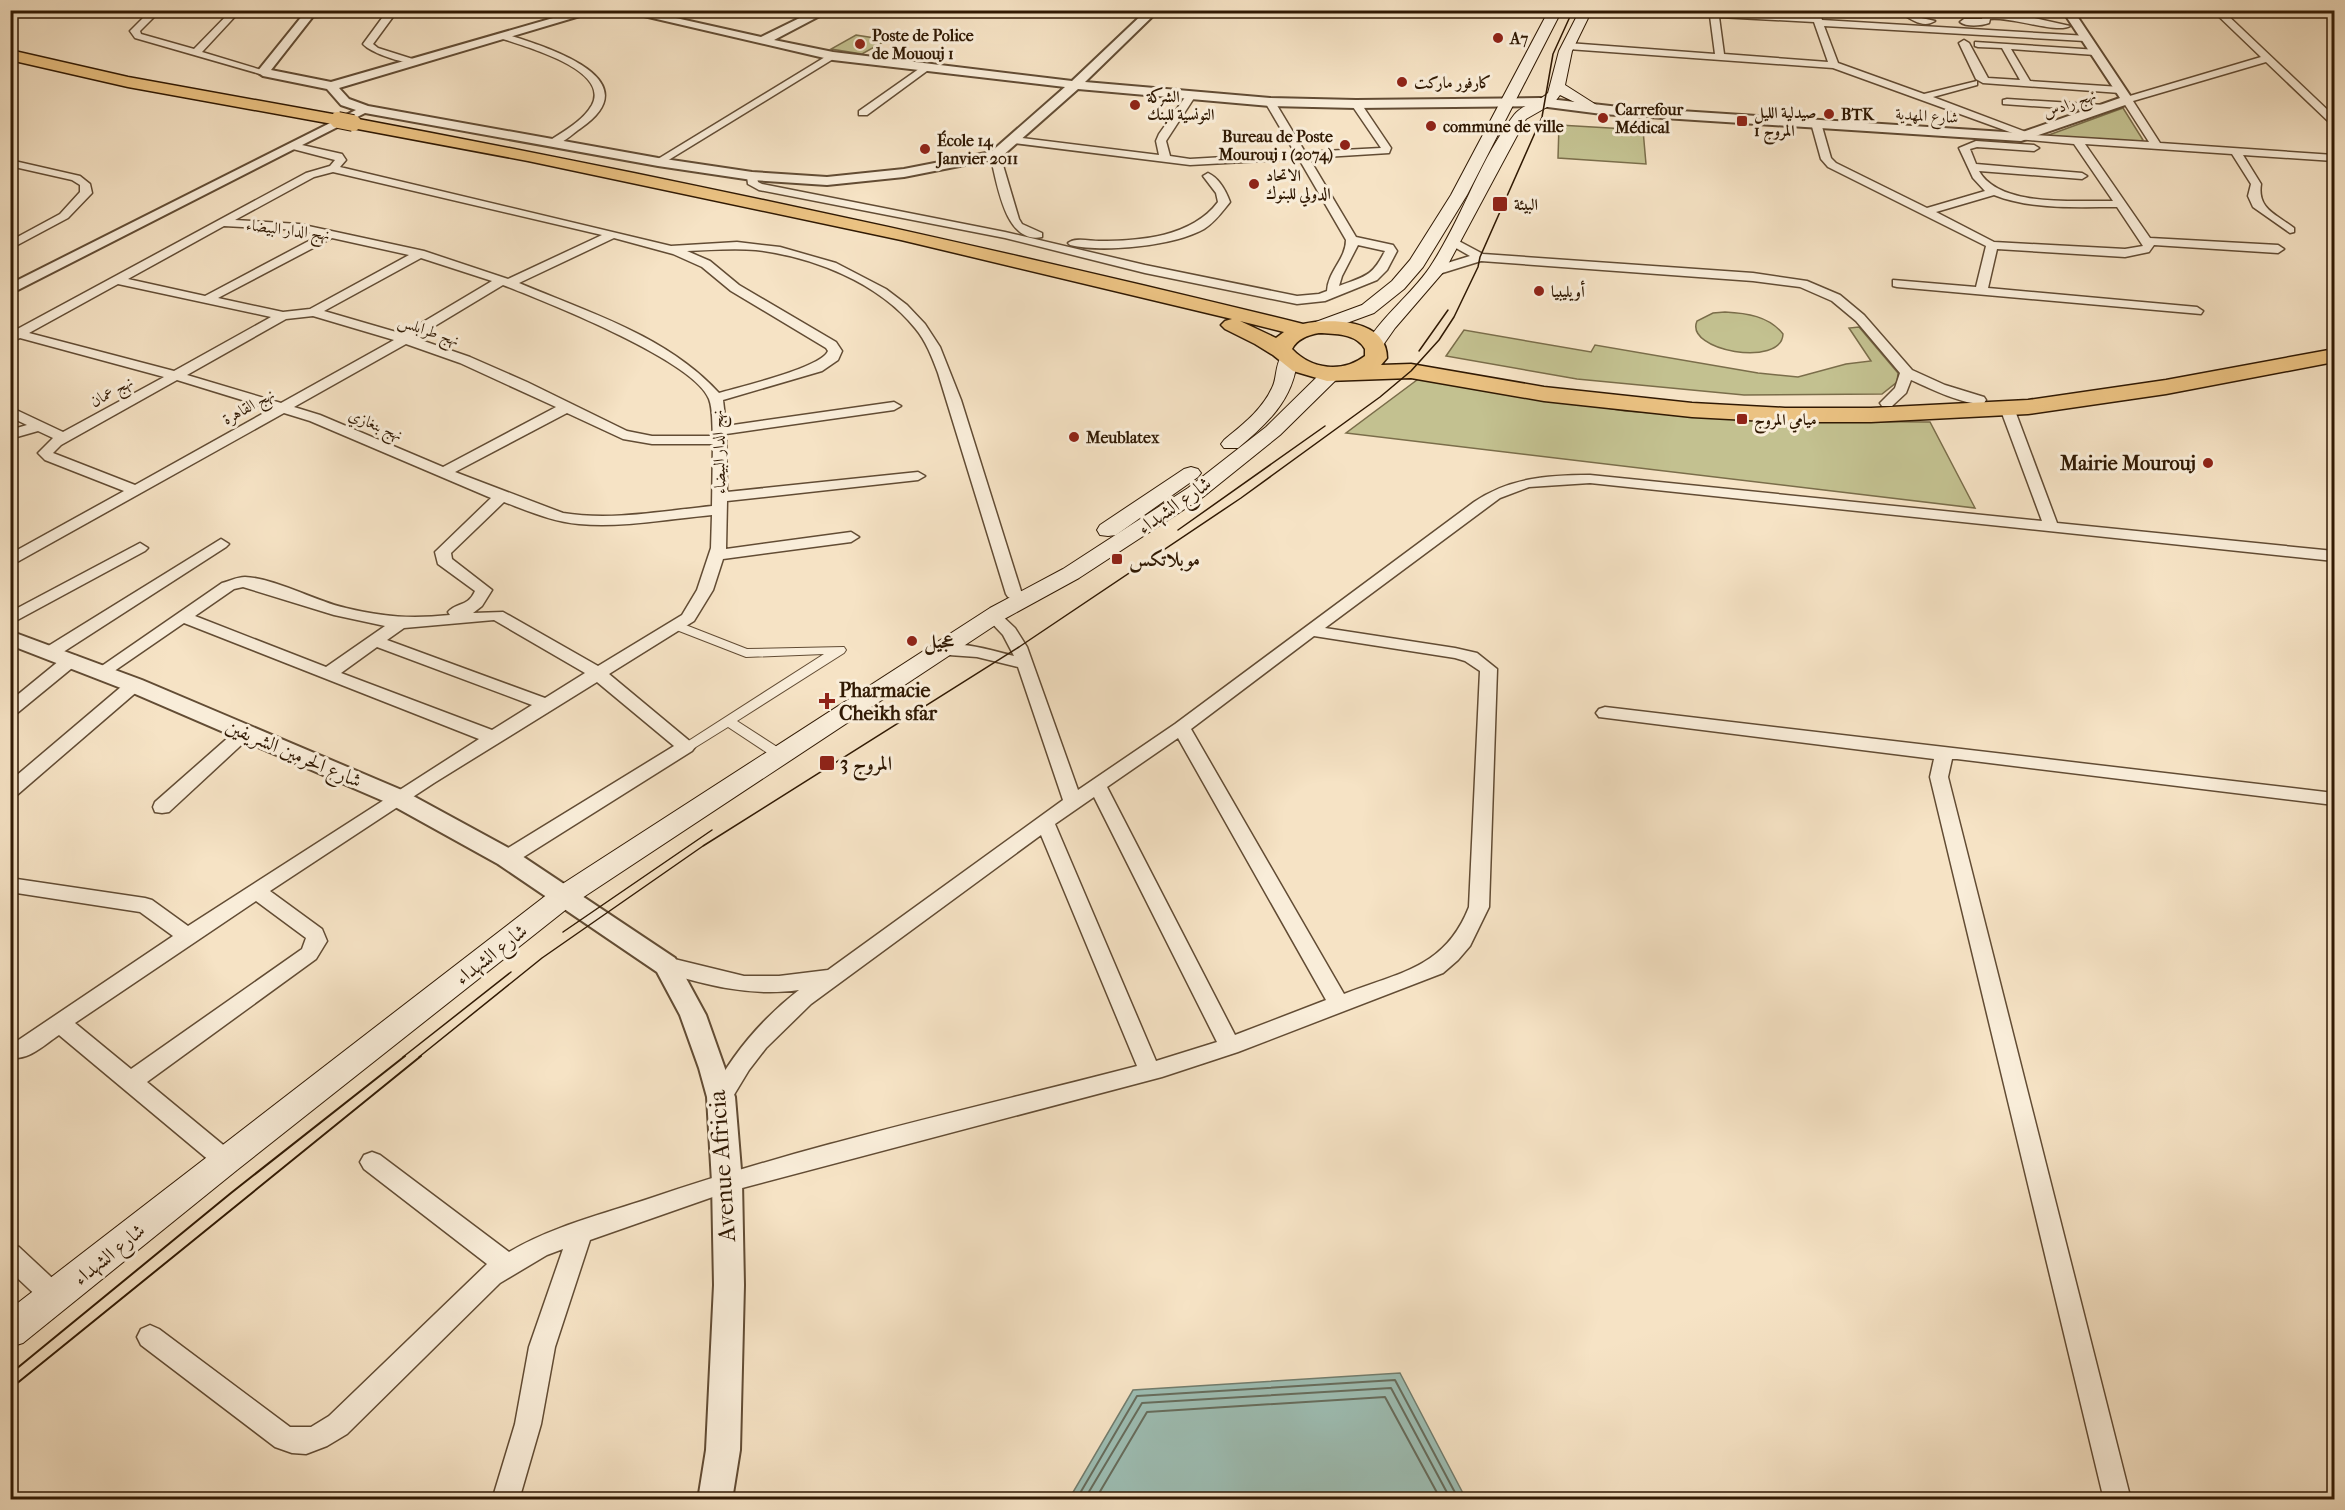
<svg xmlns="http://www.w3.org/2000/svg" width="2345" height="1510" font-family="'IM FELL French Canon',Amiri,serif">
<rect width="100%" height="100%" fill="#f6e3c5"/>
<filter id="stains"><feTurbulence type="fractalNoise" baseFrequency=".00333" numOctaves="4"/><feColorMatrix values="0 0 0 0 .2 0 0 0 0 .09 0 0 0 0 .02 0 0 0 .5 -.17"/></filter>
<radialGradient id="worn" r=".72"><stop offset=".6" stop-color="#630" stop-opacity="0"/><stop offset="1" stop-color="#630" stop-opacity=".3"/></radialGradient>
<g fill="#c3c190" stroke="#7a6d4a" stroke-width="1.5">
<path d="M856 35 887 40 862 54 831 49Z"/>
<path d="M2123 108 2143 140 2136 143 2046 136Z"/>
<path d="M1559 125 1643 130 1646 164 1558 158Z"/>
<path d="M1725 312C1746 313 1769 316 1783 334 1782 368 1684 351 1697 321L1713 313Z"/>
<path d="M1859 327 1898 373 1897 382 1882 394 1744 395 1577 379 1446 356 1464 330 1591 352 1595 345 1758 373 1798 377 1846 364 1871 361 1849 328Z"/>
<path d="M1421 377 1625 411 1770 421 1930 422 1975 508 1346 433Z"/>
</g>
<path fill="#9dbeb4" stroke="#717c6d" stroke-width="1.5" d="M1400 1373 1466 1499H1069L1133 1390Z"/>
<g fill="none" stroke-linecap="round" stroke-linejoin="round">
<g stroke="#666c5c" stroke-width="2">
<path d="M1076 1500 1137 1396 1395 1380 1459 1500"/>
<path d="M1084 1500 1142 1403 1391 1388 1451 1500"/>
<path d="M1095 1500 1147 1412 1385 1397 1441 1500"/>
</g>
<g stroke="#624c34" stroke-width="2">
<path id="pedestrian" d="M678 622 747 649 844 647 846 650 844 653 737 721 785 752 787 755 785 758H775L728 727 691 750H681L679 747 824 654 746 657 674 629 672 626 674 623Z"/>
</g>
<g stroke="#624c34" stroke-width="3">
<g id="minor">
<path d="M151 10H161L140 31 141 34 194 49 232 10H241L202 52 268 72 260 74 135 38 130 31Z"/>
<path d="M334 10H423L395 14 373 44 378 48 419 61C409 67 371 53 363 44L385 14 311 17 307 14 311 11Z"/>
<path d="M1651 10H1706L1812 17 1810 10H1819L1822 20 2088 36 2090 38 2085 41 1824 26 1838 63 1924 94 1977 81V85L1933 97 2034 135 2149 142 2122 100 2123 98 2261 57 2212 10H2222L2334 116V124L2330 123 2266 62 2133 101 2160 143 2334 155V161L2243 155 2261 184C2257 209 2276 214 2294 228V232L2290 233 2253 207 2248 196 2251 184 2232 154 2085 144 2150 238 2278 245 2284 249 2278 253 2154 245 2149 252 2125 257 1997 249 1988 288 2197 307 2203 311 2201 314 1897 287 1893 286V280L1976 287 1986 246 1828 167 1821 159 1811 123 1812 121 1821 123 1831 158 1836 163 1927 208 1985 191 1973 178 1959 148 1976 141 2034 145 2039 148 2034 151 1977 147 1970 149 1976 164 2082 173 2087 176 2082 179 1979 171C2000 208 2076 200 2113 201L2074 144 2017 139 2016 137 2018 135 1833 68 1568 49 1563 46 1568 43 1715 54 1710 16ZM1719 17 1814 22 1828 62 1724 54ZM1994 195C2032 210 2077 207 2117 207L2143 246 2125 249 1994 242 1936 212Z"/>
<path d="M1885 10H1909L1917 17 1935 21C1924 28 1914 21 1904 15 1898 12 1891 13 1885 10Z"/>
<path d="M1996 13 2016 14 2070 26C2057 34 2010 16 1990 19L1989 23C1981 26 1966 27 1960 22L1964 19H1982L1983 15Z"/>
<path d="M500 34H506C543 46 653 78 581 128 572 134 560 147 549 145V141C564 131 583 121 592 105 611 69 523 46 500 38Z"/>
<path d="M1964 40 1969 43 1988 78 2020 80 2002 48 1978 47 1975 46V42L2098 50V54L2095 55 2011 49 2030 81 2120 87 2125 90 2120 93 1983 83 1976 79 1959 43Z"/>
<path d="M830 54 838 56 662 164H654L653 162Z"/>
<path d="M923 66 931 68 867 115H859V111Z"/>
<path d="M1191 92 1196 95 1166 141 1170 156 1190 159 1295 153 1265 102 1270 99 1275 102 1305 152 1381 148 1351 104 1360 102 1391 148 1389 153 1309 158 1356 237 1393 245 1397 251 1387 270 1377 280 1325 301 1297 304 1145 273 1005 238 759 190 748 184 747 176 752 173 756 174 758 182 762 184 1005 232 1145 265 1297 296 1319 294 1327 291C1328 271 1346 259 1346 240L1299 159 1190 165 1013 143 1008 140 1013 137 1159 155 1156 141 1159 134 1188 93ZM1358 245 1385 251C1372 277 1365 276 1339 286L1342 276Z"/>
<path d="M2007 99 2105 105 2110 108 2105 111 2003 104V100Z"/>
<path d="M293 143 342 154 346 160 340 167 671 246 737 242 780 247 836 263 886 289 907 305 925 324 940 347 961 400 1021 591 1034 600 1026 605 1008 597 1006 594 938 373C932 357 926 341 915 328 878 282 813 257 756 250 733 248 710 250 687 251L710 261 739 285 836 342 842 351 838 360 822 371 723 400 726 426 894 402 901 406 894 410 726 434 727 492 918 472 925 476 918 480 727 501 726 549 851 532 859 537 851 542 723 559 713 590 694 621 609 674 692 743 695 747 692 751 514 863 507 865 500 863 497 858 500 853 674 746 597 682 434 783 270 891 322 929 327 941 316 959 147 1082 233 1153 236 1160 233 1167 225 1170 217 1167 59 1035C44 1045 30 1060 10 1058V1040L17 1041 173 936 140 912 10 892V878L145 898 152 900 188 926 479 739 184 623 107 676H95L93 672 222 583C230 581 237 577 245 577 275 578 315 601 346 608 384 617 411 619 450 615L448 612C457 602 468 607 475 591L438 564 435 552 491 498 310 421 284 413 10 566V554L124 491 45 460 38 453 53 438 38 431 10 439V430L27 425 10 417V407L63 432 164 377 20 338 10 342V333L306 173 330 166 335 160 289 148 288 146ZM333 172 602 235 508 279 424 251 299 224 235 220 314 177ZM224 226 299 230 320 235 205 296 128 279ZM332 238 409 255 310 309 283 312 218 298ZM614 238 673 254 702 267 731 291 826 348 828 351C821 368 739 387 719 393 667 336 588 312 519 283ZM421 258 492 281 403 334 324 311ZM118 284 271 317 174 371 29 333ZM503 285C544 301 694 360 709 399 713 409 712 425 713 436H652L627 431 527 382 470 357 415 338ZM313 316 394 340 281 403 187 375 286 319ZM406 344 460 363 556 407 443 467 320 415 294 407ZM177 380 271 409 135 485 53 453 61 445ZM567 413 623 439 652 444H713L712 506C663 511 611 521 563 513L455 472ZM504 502C528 511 553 522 579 524 622 528 668 519 712 515L711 548 697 590 682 615 598 666 503 612 473 613 482 606 492 590 452 559 451 553ZM243 587 334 615 385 626 326 667 195 616 234 589ZM494 620 585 673 545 698 387 640 404 628ZM377 647 532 705 492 730 341 673ZM256 901 306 938 302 949 131 1069 75 1023Z"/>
<path d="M995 152 1000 155 1019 219 1022 224 1042 233V237C1004 245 997 180 990 155Z"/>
<path d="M10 160 80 176 90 184 92 193 68 218 10 249V241L60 214 80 192V185L72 180 10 166Z"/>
<path d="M1208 173C1219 178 1226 191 1230 202 1222 212 1215 222 1204 229 1174 246 1103 253 1070 245L1068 243C1075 237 1090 241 1099 241 1140 241 1192 237 1218 202L1216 193 1203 176Z"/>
<path d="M1453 238 1483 254 1753 273 1807 281 1840 295 1864 315 1912 370 1945 385 1984 397 1986 400 1984 403C1967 407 1927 387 1911 380L1906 393 1892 406H1882L1880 403 1895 388 1900 373 1856 321 1832 301 1800 287 1753 281 1481 261 1439 274H1431V268L1470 256 1449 244 1447 242Z"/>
<path d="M2007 404 2014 408 2057 523 2334 551V561L1590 483 1529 487 1500 498 1325 628 1455 648 1477 653 1497 669 1489 907 1470 946 1458 960 1443 973 1238 1052 1162 1077 727 1192 590 1240 555 1347 541 1424 519 1500H492L515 1424 529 1347 563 1249 547 1255 500 1283 347 1434 327 1446 306 1454 292 1453 275 1447 141 1345 137 1337 141 1329 150 1325 159 1329 290 1427H311L329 1416 487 1264 364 1169 360 1162 364 1155 372 1152 380 1155 509 1252C553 1226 603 1214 651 1198 810 1144 975 1108 1137 1066L1041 835 811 1004 766 1048 749 1070 729 1103 721 1106 713 1103 710 1097C731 1055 763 1018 799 990 750 997 706 985 659 971L656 965 659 959 666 957 744 976H779L828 970 1063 800 1018 667 977 657 935 654 933 650 935 646C960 640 990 650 1014 656L1003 635 985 616 987 613H999L1015 628 1027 647 1078 790 1175 724 1474 502C1509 478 1548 475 1590 475L2042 521 2000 408ZM1314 636 1455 658 1465 661 1480 671 1469 907C1445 968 1400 972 1344 994L1191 729ZM1178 738 1326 1000 1235 1035 1107 787ZM1094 797 1217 1042 1156 1061 1055 824Z"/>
<path d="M221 539 229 544 226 547 57 656H45L43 652 45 648Z"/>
<path d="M140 543 148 548 145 551 10 624V612Z"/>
<path d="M71 655 77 656 79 660 77 664 16 714 10 716V701L65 656Z"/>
<path d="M134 680 140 681 143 685 140 689 17 795 10 797V781L128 681Z"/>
<path d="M1605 707 2334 793V805L1957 759H1952L1948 777 2131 1500H2104L1930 777 1934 759 1599 717 1596 713 1599 709Z"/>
<path d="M245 726 251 728 254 732 251 736 169 812 162 813 155 812 153 807 155 802 239 728Z"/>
<path d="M10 1244 19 1247 64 1289 67 1297 64 1305 55 1308 46 1305 10 1271Z"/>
</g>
</g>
<g stroke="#624c34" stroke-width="4">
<g id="tertiary">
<path d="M307 10H318L271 70 331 82 581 10H600L339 88 349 99 368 106 658 158 752 172 827 177 904 169 991 152 1065 87 833 60 618 10H640L761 37 816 10H831L774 40 833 52 1072 81 1147 10H1159L1085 82 1270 98 1356 100 1540 98 1619 107 2020 133 2120 98 2062 10H2073L2133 100 2131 103 2021 141 1602 114 1540 106 1356 108 1270 106 1078 89 1000 158 904 177 827 185 752 180 658 166 365 113 10 294V284L356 110 341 105 327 89 263 76 257 72Z"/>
<path d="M10 631 142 680 404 791 516 852 675 958 706 1015 735 1097 742 1182 744 1285 740 1450 732 1500H698L706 1450 714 1285 712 1182 707 1097 699 1068 680 1015 657 972 498 864 388 803 126 690 10 645Z"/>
</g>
</g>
<g stroke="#301903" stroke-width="2">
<g id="secondary">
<path d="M1549 10H1562L1467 195 1423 267 1404 289 1374 313 1325 331H1313L1310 327 1313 323 1362 305 1392 281 1410 260 1451 195Z"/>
<path d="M1580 10H1592L1572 51 1565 85 1598 106 1591 110 1560 95 1554 103 1526 119 1445 270 1395 328 1381 348H1369L1366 344C1383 315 1411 295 1430 267 1462 219 1479 161 1514 115 1522 104 1538 103 1548 93L1559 51Z"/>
<path d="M1288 355 1295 357 1297 361C1293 400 1267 424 1238 448H1224L1221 444 1224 440C1242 425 1262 410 1272 388 1277 379 1275 366 1281 357Z"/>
<path d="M1332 367 1339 369 1341 373 1339 377 1280 435 1203 497 1079 578 1006 618 573 904 237 1170 23 1343 10 1347V1309L553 890 990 608 1063 569 1188 488 1266 427 1318 376 1325 369Z"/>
<path d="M1191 467 1198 469 1201 473 1198 477 1116 535 1108 536 1100 535 1097 530 1100 525 1184 469Z"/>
</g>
</g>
<g stroke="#301903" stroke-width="3">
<g id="trunk">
<path d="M10 50 128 77 338 115 344 116 346 120 344 124 338 125 128 87 10 60Z"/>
<path d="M353 118C672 178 988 246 1303 324 1331 318 1387 319 1387 358L1381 365 1411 364 1544 387 1692 403 1785 408H1871L2028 400 2166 380 2334 349V362L2166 394 2028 414 1871 422H1785L1692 417 1544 401 1411 378 1327 381 1293 371 1273 355 1255 344 1225 329 1221 325 1225 321 1232 319 901 240 528 161 347 127 344 123 347 119ZM1240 321 1284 332 1276 338ZM1319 333C1335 334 1356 333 1365 349V356C1343 373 1312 370 1292 349 1297 339 1308 335 1319 333Z"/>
</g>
</g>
<use href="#pedestrian" fill="#f9edd9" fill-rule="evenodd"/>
<use href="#minor" fill="#f9edd9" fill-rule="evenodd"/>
<use href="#tertiary" fill="#f9edd9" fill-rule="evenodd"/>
<use href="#secondary" fill="#f9edd9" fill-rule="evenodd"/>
<use href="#trunk" fill="#ebc282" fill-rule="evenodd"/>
<g stroke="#301903" stroke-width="1.5">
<path d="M1419 351 1448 310"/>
<path d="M1178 530 1325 426"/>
<path d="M563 932 712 830"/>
<path d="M403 1057 511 972"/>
<path d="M419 1057 542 958 703 846 1019 647 1241 498 1380 397 1411 371 1439 340 1454 317 1478 267 1480 257 1542 117 1553 54 1573 10"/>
</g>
<g stroke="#301903" stroke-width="2">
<path d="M10 1374 231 1193 405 1056"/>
<path d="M10 1389 421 1056"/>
</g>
<g stroke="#301903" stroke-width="18" stroke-linecap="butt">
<path id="trunk-bridge" d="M338 120 353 123"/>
</g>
<use href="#trunk-bridge" stroke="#ebc282" stroke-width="16"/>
</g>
<g fill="#8f2418" stroke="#f9edd9" stroke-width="2">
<circle cx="1498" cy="38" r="6"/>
<circle cx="860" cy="44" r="6"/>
<circle cx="1402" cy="82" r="6"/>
<circle cx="1135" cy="105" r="6"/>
<circle cx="1829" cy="114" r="6"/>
<circle cx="1603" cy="118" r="6"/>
<rect x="1736" y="115" width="12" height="12" rx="3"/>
<circle cx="1431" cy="126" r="6"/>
<circle cx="1345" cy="145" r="6"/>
<circle cx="925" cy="149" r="6"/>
<circle cx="1254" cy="184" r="6"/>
<rect x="1492" y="196" width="16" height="16" rx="3"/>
<circle cx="1539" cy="291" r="6"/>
<rect x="1736" y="413" width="12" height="12" rx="3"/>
<circle cx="1074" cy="437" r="6"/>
<circle cx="2208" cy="463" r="6"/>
<rect x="1111" y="553" width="12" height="12" rx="3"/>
<circle cx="912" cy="641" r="6"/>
<path d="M824 692h6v6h6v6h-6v6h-6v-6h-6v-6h6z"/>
<rect x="819" y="755" width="16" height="16" rx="3"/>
</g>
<g text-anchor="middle" stroke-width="6" stroke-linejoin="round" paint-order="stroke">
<g font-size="16" font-weight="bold" fill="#301903" stroke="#f9edd9" text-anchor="start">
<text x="872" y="41">Poste de Police<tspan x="872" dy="18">de Mououj 1</tspan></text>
<text x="1510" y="44">A7</text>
<text x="1414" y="88">كارفور ماركت</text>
<text x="1147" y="102">الشركة<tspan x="1147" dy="18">التونسية للبنك</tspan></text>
<text x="1615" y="115">Carrefour<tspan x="1615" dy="18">Médical</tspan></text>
<text x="1754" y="118">صيدلية الليل<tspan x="1754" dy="18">المروج 1</tspan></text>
<text x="1841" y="120">BTK</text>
<text x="1443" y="132">commune de ville</text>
<text x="1333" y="142" text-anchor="end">Bureau de Poste<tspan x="1333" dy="18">Mourouj 1 (2074)</tspan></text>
<text x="937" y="146">École 14<tspan x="937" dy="18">Janvier 2011</tspan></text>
<text x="1266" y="181">الاتحاد<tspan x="1266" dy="18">الدولي للبنوك</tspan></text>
<text x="1514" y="210">البيئة</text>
<text x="1551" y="297">أويليبيا</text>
<text x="1754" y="425">ميامي المروج</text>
<text x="1086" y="443">Meublatex</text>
</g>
<g font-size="16" fill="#301903" stroke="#f9edd9">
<text transform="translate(2069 103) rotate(-20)" y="6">نهج رادس</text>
<text transform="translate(1927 115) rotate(4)" y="6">شارع المهدية</text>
<text transform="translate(288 229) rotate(7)" y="6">نهج الدار البيضاء</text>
<text transform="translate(429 330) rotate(19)" y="6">نهج طرابلس</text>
<text transform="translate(111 391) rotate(-29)" y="6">نهج عمان</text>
<text transform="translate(248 406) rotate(-29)" y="6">نهج القاهرة</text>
<text transform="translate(376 424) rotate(23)" y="6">نهج بنغازي</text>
<text transform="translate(718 452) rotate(-92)" y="6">نهج الدار البيضاء</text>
</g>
<g font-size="20" font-weight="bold" fill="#301903" stroke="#f9edd9" text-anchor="start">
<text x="2196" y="470" text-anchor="end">Mairie Mourouj</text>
<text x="1129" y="566">موبلاتكس</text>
<text x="924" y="648">عجيل</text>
<text x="839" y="697">Pharmacie<tspan x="839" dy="23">Cheikh sfar</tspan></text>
<text x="840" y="770">المروج 3</text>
</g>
<g font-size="20" fill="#301903" stroke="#f9edd9">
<text transform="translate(1174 505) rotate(-35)" y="7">شارع الشهداء</text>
<text transform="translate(294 753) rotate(23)" y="7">شارع الحرمين الشريفين</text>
<text transform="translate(491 954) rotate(-38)" y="7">شارع الشهداء</text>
<text transform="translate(109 1254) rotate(-39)" y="7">شارع الشهداء</text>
</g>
<g font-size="24" fill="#301903" stroke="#f9edd9">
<text transform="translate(722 1166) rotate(-94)" y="8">Avenue Africia</text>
</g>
</g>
<rect width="2345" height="1510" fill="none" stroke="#f6e3c5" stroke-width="36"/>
<rect x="12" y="12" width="2321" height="1486" fill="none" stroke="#301903" stroke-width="3"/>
<rect x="18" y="18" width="2309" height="1474" fill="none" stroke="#301903" stroke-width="1.5"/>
<rect width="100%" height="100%" filter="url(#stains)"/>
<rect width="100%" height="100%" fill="url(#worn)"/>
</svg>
